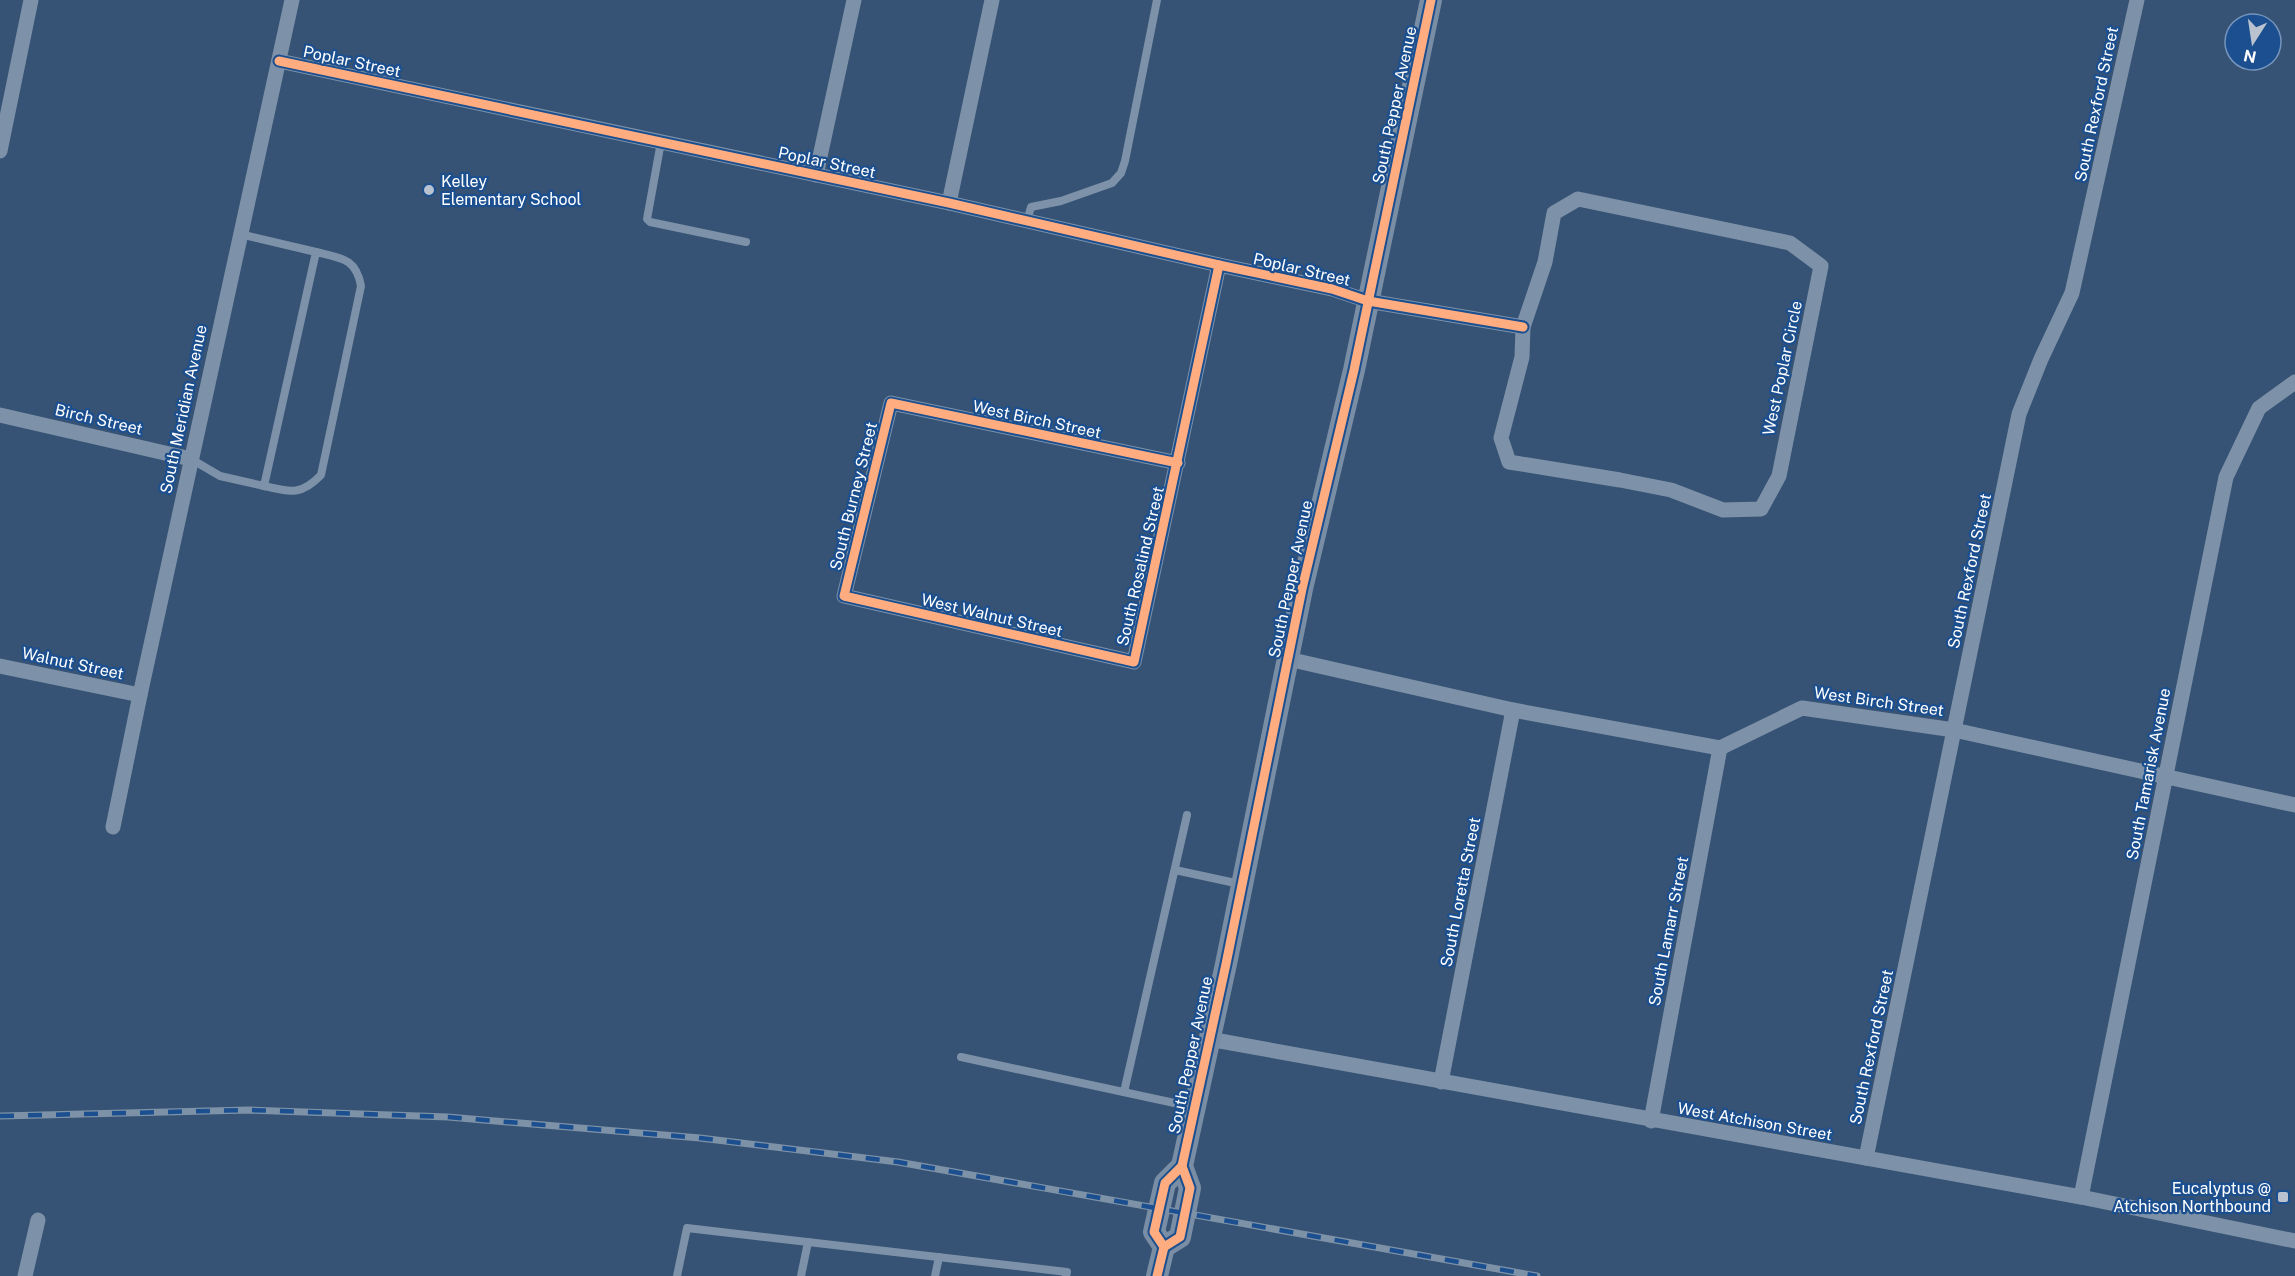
<svg xmlns="http://www.w3.org/2000/svg" width="2295" height="1276" font-family="'Public Sans',sans-serif">
<rect width="100%" height="100%" fill="#365274"/>
<g fill="none" stroke-linecap="round" stroke-linejoin="round">
<g stroke="#7d92a8" stroke-width="8">
<path d="M661 142 647 219 650 222 746 242"/>
<path d="M1027 221 1031 207 1061 201 1112 183 1121 173 1125 161 1157 0"/>
<path d="M191 459 220 476 264 486 316 252 240 234"/>
<path d="M264 486C290 492 301 496 321 475L361 286C356 258 341 258 316 252"/>
<path d="M1175 870 1240 884"/>
<path d="M961 1057 1193 1107"/>
<path d="M1124 1092 1187 815"/>
<path d="M677 1276 687 1228 1067 1272 1066 1276"/>
<path d="M801 1276 808 1242"/>
<path d="M935 1276 939 1257"/>
</g>
<g stroke="#7d92a8" stroke-width="15">
<path d="M279 61 949 203 1219 265 1332 289 1368 301 1523 327"/>
<path d="M0 151 31 0"/>
<path d="M816 175 854 0"/>
<path d="M1578 199 1790 243 1821 266 1779 476 1761 509 1723 510 1671 490 1620 480 1509 462 1501 438 1522 357 1523 327 1545 262 1554 213Z"/>
<path d="M949 203 992 0"/>
<path d="M0 415 191 459"/>
<path d="M1178 463 891 403 844 596 1134 662 1219 265"/>
<path d="M1288 659 1513 710 1720 748 1802 708 1954 730 2295 805"/>
<path d="M0 666 140 695"/>
<path d="M113 827 140 695 292 0"/>
<path d="M1209 1039 2081 1197 2295 1241"/>
<path d="M1441 1082 1513 710"/>
<path d="M1651 1121 1720 748"/>
<path d="M1866 1158 2019 414 2041 359 2072 293 2137 0"/>
<path d="M2081 1197 2226 477 2259 408 2295 382"/>
<path d="M25 1276 38 1220"/>
</g>
<g stroke="#798da4" stroke-width="22">
<path d="M1164 1247 1180 1237 1190 1188 1182 1166 1226 964 1302 589 1354 370 1431 0"/>
<path d="M1157 1276 1164 1247 1154 1232 1165 1183 1182 1166"/>
</g>
<g stroke="#7e92a7" stroke-width="7">
<path id="rail" d="M0 1116 249 1110 448 1117 700 1138 898 1162 1537 1276"/>
</g>
<use href="#rail" stroke="#1b4f8f" stroke-width="4.5" stroke-dasharray="14" stroke-linecap="butt"/>
<g stroke="#1b4f8f" stroke-width="13">
<g id="cycleway">
<path d="M279 61 949 203 1219 265 1332 289 1368 301 1523 327"/>
<path d="M1178 463 891 403 844 596 1134 662 1219 265"/>
<path d="M1164 1247 1180 1237 1190 1188 1182 1166 1226 964 1302 589 1354 370 1431 0"/>
<path d="M1157 1276 1164 1247 1154 1232 1165 1183 1182 1166"/>
</g>
</g>
<use href="#cycleway" stroke="#ffac80" stroke-width="9"/>
</g>
<g fill="#b9c2ce" stroke="#1b4f8f" stroke-width="2">
<circle cx="429" cy="190" r="6"/>
<rect x="2277" y="1191" width="12" height="12" rx="3"/>
</g>
<g text-anchor="middle" stroke-width="4.5" stroke-linejoin="round" paint-order="stroke">
<g font-size="16" fill="#fff" stroke="#1b4f8f">
<text transform="translate(352 61) rotate(12)" y="6">Poplar Street</text>
<text transform="translate(2096 104) rotate(-78)" y="6">South Rexford Street</text>
<text transform="translate(1394 105) rotate(-78)" y="6">South Pepper Avenue</text>
<text transform="translate(827 162) rotate(12)" y="6">Poplar Street</text>
<text transform="translate(1302 269) rotate(13)" y="6">Poplar Street</text>
<text transform="translate(1782 368) rotate(-78)" y="6">West Poplar Circle</text>
<text transform="translate(183 409) rotate(-78)" y="6">South Meridian Avenue</text>
<text transform="translate(99 419) rotate(13)" y="6">Birch Street</text>
<text transform="translate(1037 419) rotate(12)" y="6">West Birch Street</text>
<text transform="translate(853 496) rotate(-76)" y="6">South Burney Street</text>
<text transform="translate(1140 566) rotate(-77)" y="6">South Rosalind Street</text>
<text transform="translate(1969 571) rotate(-78)" y="6">South Rexford Street</text>
<text transform="translate(1290 579) rotate(-78)" y="6">South Pepper Avenue</text>
<text transform="translate(992 615) rotate(13)" y="6">West Walnut Street</text>
<text transform="translate(73 663) rotate(12)" y="6">Walnut Street</text>
<text transform="translate(1879 701) rotate(8)" y="6">West Birch Street</text>
<text transform="translate(2148 774) rotate(-79)" y="6">South Tamarisk Avenue</text>
<text transform="translate(1460 892) rotate(-79)" y="6">South Loretta Street</text>
<text transform="translate(1668 931) rotate(-79)" y="6">South Lamarr Street</text>
<text transform="translate(1871 1047) rotate(-78)" y="6">South Rexford Street</text>
<text transform="translate(1190 1055) rotate(-78)" y="6">South Pepper Avenue</text>
<text transform="translate(1755 1121) rotate(10)" y="6">West Atchison Street</text>
</g>
<g font-size="16" fill="#fff" stroke="#1b4f8f" text-anchor="start">
<text x="441" y="187">Kelley<tspan x="441" dy="18">Elementary School</tspan></text>
<text x="2271" y="1194" text-anchor="end">Eucalyptus @<tspan x="2271" dy="18">Atchison Northbound</tspan></text>
</g>
</g>
<g transform="translate(2253 42) rotate(192)"><circle r="28" fill="#1b4f8f" stroke="#7695bc" stroke-width="1.5"/>
<path d="M0-4.5L10 22L0 15L-10 22Z" fill="#b9c2ce"/>
<text y="-9" font-size="16" font-weight="bold" text-anchor="middle" fill="#ffffff">N</text>
</g>
</svg>
